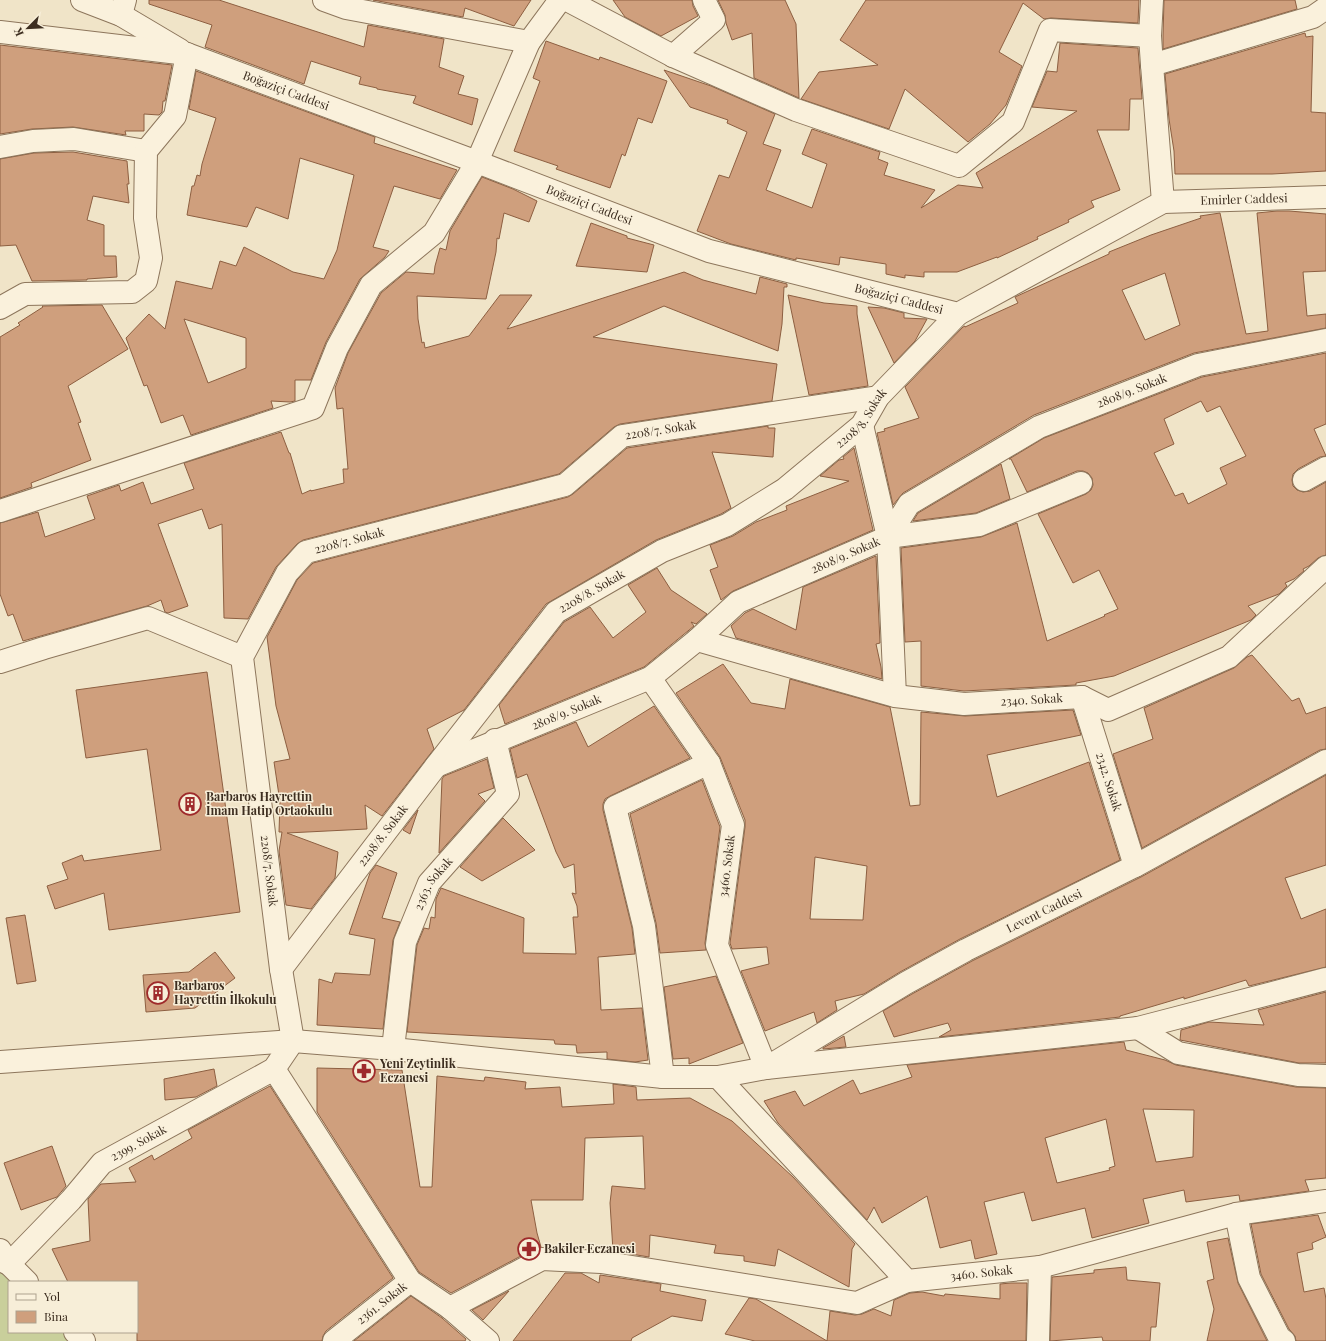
<svg xmlns="http://www.w3.org/2000/svg" width="1326" height="1341" font-family="'Playfair Display',serif">
<rect width="100%" height="100%" fill="#f0e4c8"/>
<path fill="#c9cf9b" d="M0 1261 27 1282H9V1332H75L84 1341H0Z"/>
<g fill="#cf9f7d" stroke="#8d5f41" fill-rule="evenodd">
<path d="M149 0H219L364 47 368 25 444 39 439 67 464 76 458 94 478 99 472 125 413 103 416 96 377 89V88L359 84 361 77 311 61 304 84 205 47 212 25 149 4Z"/>
<path d="M373 0H531L514 26 465 8 463 17Z"/>
<path d="M613 0H692L693 6 698 16 661 36 625 17Z"/>
<path d="M718 0H785L796 24 799 98 754 78 752 33 732 40 726 23 725 15Z"/>
<path d="M866 0H1139L1138 23 1051 18 1044 19 1023 3 999 52 1022 66 1006 105 990 124 968 142 905 89 889 129 801 99 819 72 878 65 840 40Z"/>
<path d="M1164 0H1295L1297 9 1163 49V36Z"/>
<path d="M1305 33 1306 37 1313 36 1311 112 1326 113V171L1272 174H1175L1174 151 1169 119 1165 74Z"/>
<path d="M546 41 599 60 600 57 667 81 652 123 638 118 625 156 622 154 610 188 556 169 558 166 514 151 540 81 533 78Z"/>
<path d="M1060 43 1138 48 1142 99H1130L1129 130H1097L1120 190 1091 201 1094 207 1068 220 1069 222 1037 237 1038 239 997 258V257L957 272H924V277L905 275V278L886 274V264L840 257 839 265 796 258V260L731 244 697 231 719 175 729 178 747 132 727 123 728 120 690 107 664 70 711 86 775 114 763 144 781 150 766 190 812 208 827 164 802 154 812 129 880 152 878 159 888 163 884 175 935 190 921 208 958 185 983 188 976 173 1077 111 1032 107 1047 71 1057 72Z"/>
<path d="M0 45 172 65 165 101H163L162 112 159 115 144 114V131H125L126 135 73 127 32 129 0 134Z"/>
<path d="M196 71 375 137 374 143 457 170 440 199 394 186 373 247 389 251 385 257 360 279 326 342 311 380H295V401L290 402 271 401 273 408 191 435 183 415 161 423 147 385 144 386 126 338 149 314 165 329 176 281 212 289 220 261 236 266 244 247 293 272 324 279 337 250 354 175 300 158 288 219 256 207 247 227 187 215 192 186H194L197 175 200 176 202 164 216 118 189 109ZM184 319 246 338V368L208 383Z"/>
<path d="M73 152 127 161 129 184H127L129 203 93 196 87 220 104 225V256H116L117 277 87 279V280L32 281 16 245 0 246V159L34 153Z"/>
<path d="M482 177 513 189 537 201 529 222 504 213 499 239 497 238 496 252 486 299 417 296 418 319 422 343 424 342 425 348 469 336 500 295H532L507 329 684 272 703 280 756 294 760 277 787 284V287H784L782 324 778 351 664 306 593 337 777 364 772 401 620 424 614 427 559 474 303 540 297 544 276 567 248 619 224 618 222 524 209 529 202 509 158 524 188 606 168 613 165 612 161 600 147 606 23 641 13 614 8 616 0 594V523L38 512 45 537 95 519 87 496 119 485 121 491 143 482 151 504 194 489 184 463 281 432 289 453H290L302 494 311 490V491L344 483 343 469H348L343 408 337 409 335 388 348 353 381 293 406 272 434 274 435 266 440 248 446 250 450 231Z"/>
<path d="M1277 211H1289L1326 214V271L1303 272 1307 316 1326 314V328L1194 353 1034 415 903 493 893 505 877 433 885 431 884 429 919 418 905 387 963 327 965 326V327L1018 303 1015 297 1109 254V252L1151 235 1201 218 1200 216 1220 213 1246 334 1268 331 1257 213ZM1165 273 1180 325 1145 340 1122 290Z"/>
<path d="M591 223 627 236V238L654 245 647 272 576 266Z"/>
<path d="M788 295 824 303 857 306V314L868 386 809 395Z"/>
<path d="M102 305 128 349 68 386 81 422 78 423 91 460 31 483 32 487 0 498V337L20 325 18 323 43 307 42 306Z"/>
<path d="M868 307 884 308 904 313V318L927 319 915 341 894 363Z"/>
<path d="M1326 353V424L1314 429 1326 456 1320 457 1298 469 1293 474 1292 480 1293 486 1297 490 1303 492 1310 491 1326 482V555L1318 558 1309 566 1303 569 1304 571 1294 579 1285 583 1287 586 1279 594 1248 606 1256 615 1251 620 1114 676 1076 683V685L964 691 921 686V641L905 642 901 548 981 537 1017 523 1047 641 1105 616 1104 615 1118 609 1099 570 1073 583 1038 514 1086 494 1091 490 1093 485 1092 478 1088 473 1083 471H1077L1027 492 1011 459H1009L1044 438 1202 377ZM1201 401 1207 412 1220 406 1246 456 1220 468 1227 484 1188 504 1183 493 1175 496 1154 453 1174 444 1164 419Z"/>
<path d="M768 426V428H775L773 457 712 452 731 508 721 514 656 540 546 604 464 710 427 729 434 749 382 816 365 805 367 829 287 833 338 852 335 878 311 909 286 905 279 851 282 832H279L280 802 274 762 290 759 276 706 267 637 297 580 313 563 568 497 573 494 627 448Z"/>
<path d="M854 448 873 530 733 591 721 600 710 570 718 567 710 545 733 536 756 522 787 510 786 506 849 481 820 476 839 460 844 459 843 457Z"/>
<path d="M1001 464 1010 499 976 513 913 521 918 513Z"/>
<path d="M876 556 880 643 876 644 881 667 882 679 736 638 731 626 745 613 753 609 796 630 803 587Z"/>
<path d="M657 568 671 590 707 614 696 624 691 622 694 626 644 667 505 724 499 705 564 622 590 607 613 638 646 612 628 585Z"/>
<path d="M1252 655 1292 701 1299 698 1306 714 1326 707V749L1320 750 1142 848 1113 754 1153 739 1144 708 1234 668 1247 657Z"/>
<path d="M723 664 751 703 785 709 790 679 890 707 910 806 920 805 921 712 965 716 1073 710 1081 735 987 755 997 797 1089 762 1120 860 960 939 900 972 864 994 835 1001 837 1010 817 1023 814 1012 765 1031 741 971 769 964 767 947 732 949 730 943 745 827V820L720 757 676 693ZM815 857 867 866 863 920 810 919Z"/>
<path d="M207 672 240 912 109 930 104 893 55 909 47 886 68 879 62 863 82 855 84 861 161 850 147 749 86 758 76 690Z"/>
<path d="M654 706 690 758 610 796 605 799 603 804V810L632 928 635 954 598 957 601 1010 642 1008 648 1060 635 1062 607 1059V1052L577 1053 576 1045 555 1044 554 1040 407 1032 417 945 424 928 429 929 431 917 435 918 436 899 441 888 524 918 523 953 576 954 573 917H578L577 906 572 893 576 894 574 864 564 868 556 852 527 774 517 778 510 749 576 722 588 747Z"/>
<path d="M487 759 494 788 478 794 485 801 439 853 442 779 444 776Z"/>
<path d="M1326 775V865L1285 878 1301 919 1326 909V967L1249 986 1246 980 1184 999V997L1120 1016V1017L939 1037 951 1030 948 1023 894 1037 883 1011 912 994 972 961 1141 877Z"/>
<path d="M702 780 720 827 705 943 706 950 660 953 656 923 630 814Z"/>
<path d="M418 810 410 834 403 830Z"/>
<path d="M503 818 535 850 482 881 460 867Z"/>
<path d="M376 865 397 873 382 918 400 922 393 940 383 1029 317 1025 319 979 332 983 335 973 370 975 375 939 349 934 370 873Z"/>
<path d="M25 915 36 981 17 984 6 918Z"/>
<path d="M215 952 235 978 195 1008 146 1012 143 975 189 972Z"/>
<path d="M716 976 743 1043 689 1064V1058L673 1059 664 987Z"/>
<path d="M1326 992V1063H1299L1180 1040 1181 1030 1209 1022 1264 1025 1258 1010Z"/>
<path d="M844 1036 846 1047 823 1049V1048Z"/>
<path d="M1124 1042 1126 1050 1165 1060 1176 1065 1296 1087 1326 1088V1178L1305 1180 1309 1191 1240 1201 1239 1195 1186 1202 1184 1190 1143 1199 1149 1223 1092 1238 1085 1208 1032 1221 1024 1192 984 1202 997 1254 975 1259 971 1240 940 1248 927 1196 882 1223 874 1207 867 1220 778 1123 764 1101 795 1091 804 1106 853 1080 860 1094 912 1077 907 1065ZM1143 1109 1194 1110 1193 1157 1156 1162ZM1106 1119 1115 1166 1109 1168 1110 1170 1057 1183 1045 1138Z"/>
<path d="M317 1068 402 1070 420 1187H432L437 1076 484 1081 485 1077 526 1082 525 1089 560 1087 562 1107 614 1104 613 1084 636 1087 637 1100 690 1098 732 1121 793 1177 855 1244 852 1249 849 1287 778 1249 775 1266 744 1261V1256L714 1253 716 1245 650 1235 649 1257 613 1251 610 1203 612 1186 645 1189 643 1136 585 1138 583 1200H531L537 1233 541 1247 536 1248 451 1293 419 1272 317 1112Z"/>
<path d="M214 1069 217 1086 196 1097 165 1100 164 1079Z"/>
<path d="M270 1086 393 1278 326 1331 323 1336 322 1341H137V1282H68L52 1249 90 1241 88 1199 101 1184 136 1182 129 1168 152 1155 154 1160 192 1138 188 1130Z"/>
<path d="M52 1146 66 1186 57 1197 21 1210 4 1163Z"/>
<path d="M1318 1215 1326 1237 1312 1243 1313 1249 1297 1253 1304 1292 1324 1288 1326 1299V1341H1296L1295 1336 1289 1329 1261 1274 1251 1224Z"/>
<path d="M1228 1238 1238 1283 1267 1341H1207L1214 1309 1207 1281 1214 1279 1207 1242Z"/>
<path d="M1126 1267 1127 1280 1160 1283 1156 1327H1151L1150 1341H1103L1102 1337 1050 1341 1052 1277 1094 1273V1270Z"/>
<path d="M565 1273H581L599 1283 600 1275 661 1284 660 1291 706 1300 702 1321 672 1316 632 1338 631 1341H513Z"/>
<path d="M1011 1283H1027L1026 1341H827L830 1311 855 1315 862 1314 874 1309 891 1316 894 1300 910 1293 922 1292 944 1296 945 1294 1000 1299V1284Z"/>
<path d="M509 1291 483 1320 472 1310Z"/>
<path d="M411 1296 442 1318 466 1339 465 1341H354Z"/>
<path d="M749 1298 756 1299 827 1341H755L725 1334Z"/>
</g>
<g fill="none" stroke-linecap="round" stroke-linejoin="round">
<g stroke="#8d765c" stroke-width="24">
<g id="minor">
<path d="M324 0 346 8 529 42"/>
<path d="M567 0 673 56 796 110 959 166 1013 122 1050 30 1150 36"/>
<path d="M121 15 125 0"/>
<path d="M673 56 714 20 704 0"/>
<path d="M1152 65 1313 17 1326 8"/>
<path d="M0 147 33 141 74 139 146 151"/>
<path id="s1" d="M1163 202 1326 197"/>
<path d="M0 308 25 294 132 292 146 281 151 258 145 218 146 151 175 116 187 54"/>
<path d="M862 425 888 537 895 696"/>
<path d="M1304 480 1326 468"/>
<path d="M0 511 313 408 337 348 371 285 434 233 477 162 529 42 560 0"/>
<path d="M888 537 979 525 1081 483"/>
<path id="s2" d="M697 640 895 696 964 704 1082 697 1108 710 1229 657 1326 567"/>
<path d="M0 662 44 648 148 618 242 657"/>
<path id="s3" d="M650 678 709 763 733 825 717 945 766 1068 906 983 966 950 1135 866 1326 761"/>
<path id="s4" d="M1082 697 1135 866"/>
<path id="s5" d="M436 766 650 678 697 640 738 602 888 537 909 504 1039 427 1198 365 1326 340"/>
<path id="s6" d="M281 969 436 766 556 612 662 551 727 525 785 489 862 425 878 397 958 314"/>
<path d="M1138 1028 1178 1053 1298 1075 1326 1076"/>
<path id="s7" d="M393 1049 405 942 429 883 508 794 495 740"/>
<path d="M274 1069 410 1281 450 1308 488 1341"/>
<path d="M663 1077 644 926 615 807 709 763"/>
<path id="s8" d="M718 1077 907 1281 1040 1267 1236 1214 1326 1201"/>
<path d="M1236 1214 1249 1278 1279 1337 1284 1341"/>
<path id="s9" d="M0 1260 9 1264 71 1200 102 1163 274 1069 293 1041 281 969 242 657 287 573 306 552 565 485 622 436 878 397"/>
<path d="M450 1308 542 1259 601 1262 857 1303 907 1281"/>
<path id="s10" d="M334 1341 410 1281"/>
<path d="M1038 1341 1040 1267"/>
</g>
</g>
<g stroke="#8d765c" stroke-width="24">
<g id="tertiary">
<path d="M82 0 121 15 180 50"/>
<path id="s11" d="M0 32 187 54 477 162 709 251 958 314 1163 202 1152 65 1150 36 1152 0"/>
<path d="M0 1062 293 1041 393 1049 663 1077H718L766 1068 1138 1028 1326 979"/>
<path d="M0 1250 9 1264 27 1282"/>
<path d="M75 1332 84 1341"/>
</g>
</g>
<use href="#minor" stroke="#faf1dc" stroke-width="22"/>
<use href="#tertiary" stroke="#faf1dc" stroke-width="22"/>
</g>
<defs>
<g id="building-ring" transform="scale(1.15)"><circle r="9.5" fill="#f7eed8" stroke="#9e2a2b" stroke-width="1.5"/><path d="M-4-6H4V6H1V3H-1V6H-4ZM-2.5-4.3h1.7v1.8h-1.7ZM.8-4.3h1.7v1.8H.8ZM-2.5-1h1.7V.8h-1.7ZM.8-1h1.7V.8H.8Z" fill="#9e2a2b"/></g>
<g id="pharmacy-ring" transform="scale(1.15)"><circle r="9.5" fill="#f7eed8" stroke="#9e2a2b" stroke-width="1.5"/><path d="M-2-6h4v4h4v4h-4v4h-4v-4h-4v-4h4Z" fill="#9e2a2b"/></g>
</defs>
<g fill-rule="evenodd">
<use href="#building-ring" x="190" y="804"/>
<use href="#building-ring" x="158" y="993"/>
<use href="#pharmacy-ring" x="364" y="1071"/>
<use href="#pharmacy-ring" x="529" y="1249"/>
</g>
<g text-anchor="middle" stroke-width="3" stroke-linejoin="round" paint-order="stroke">
<g font-size="12" fill="#3d2e20" stroke="#f7eed8">
<text dy="4" stroke="none"><textPath href="#s11" startOffset="294">Boğaziçi Caddesi</textPath></text>
<text dy="4" stroke="none"><textPath href="#s1" startOffset="81">Emirler Caddesi</textPath></text>
<text dy="4" stroke="none"><textPath href="#s11" startOffset="618">Boğaziçi Caddesi</textPath></text>
<text dy="4" stroke="none"><textPath href="#s11" startOffset="942">Boğaziçi Caddesi</textPath></text>
<text dy="4" stroke="none"><textPath href="#s5" startOffset="801">2808/9. Sokak</textPath></text>
<text dy="4" stroke="none"><textPath href="#s6" startOffset="816">2208/8. Sokak</textPath></text>
<text dy="4" stroke="none"><textPath href="#s9" startOffset="1270">2208/7. Sokak</textPath></text>
<text dy="4" stroke="none"><textPath href="#s9" startOffset="933">2208/7. Sokak</textPath></text>
<text dy="4" stroke="none"><textPath href="#s5" startOffset="465">2808/9. Sokak</textPath></text>
<text dy="4" stroke="none"><textPath href="#s6" startOffset="492">2208/8. Sokak</textPath></text>
<text dy="4" stroke="none"><textPath href="#s2" startOffset="343">2340. Sokak</textPath></text>
<text dy="4" stroke="none"><textPath href="#s5" startOffset="141">2808/9. Sokak</textPath></text>
<text dy="4" stroke="none"><textPath href="#s4" startOffset="89">2342. Sokak</textPath></text>
<text dy="4" stroke="none"><textPath href="#s6" startOffset="168">2208/8. Sokak</textPath></text>
<text transform="translate(727 866) rotate(-83)" y="4">3460. Sokak</text>
<text transform="translate(269 871) rotate(83)" y="4">2208/7. Sokak</text>
<text dy="4" stroke="none"><textPath href="#s7" startOffset="173">2363. Sokak</textPath></text>
<text dy="4" stroke="none"><textPath href="#s3" startOffset="743">Levent Caddesi</textPath></text>
<text dy="4" stroke="none"><textPath href="#s9" startOffset="189">2399. Sokak</textPath></text>
<text dy="4" stroke="none"><textPath href="#s8" startOffset="353">3460. Sokak</textPath></text>
<text dy="4" stroke="none"><textPath href="#s10" startOffset="61">2361. Sokak</textPath></text>
</g>
<g font-size="12" font-weight="bold" fill="#3d2e20" stroke="#f7eed8" text-anchor="start">
<text x="206" y="801">Barbaros Hayrettin<tspan x="206" dy="14">İmam Hatip Ortaokulu</tspan></text>
<text x="174" y="990">Barbaros<tspan x="174" dy="14">Hayrettin İlkokulu</tspan></text>
<text x="380" y="1068">Yeni Zeytinlik<tspan x="380" dy="14">Eczanesi</tspan></text>
<text x="544" y="1253">Bakiler Eczanesi</text>
</g>
</g>
<rect x="8" y="1281" width="130" height="52" fill="#f7eed8" stroke="#ada18e"/>
<rect x="16" y="1294" width="20" height="6" fill="#faf1dc" stroke="#ada18e"/>
<text x="44" y="1301" font-size="12" fill="#3d2e20">Yol</text>
<rect x="16" y="1311" width="20" height="12" fill="#cf9f7d" stroke="#ada18e"/>
<text x="44" y="1321" font-size="12" fill="#3d2e20">Bina</text>
<g transform="translate(28 28) rotate(246)" stroke="#f7eed8" stroke-width="3" paint-order="stroke">
<path d="M0-3L7 15L0 10L-7 15Z" fill="#3d2e20"/>
<text y="-6" font-size="11" font-weight="bold" text-anchor="middle" fill="#3d2e20">K</text>
</g>
</svg>
